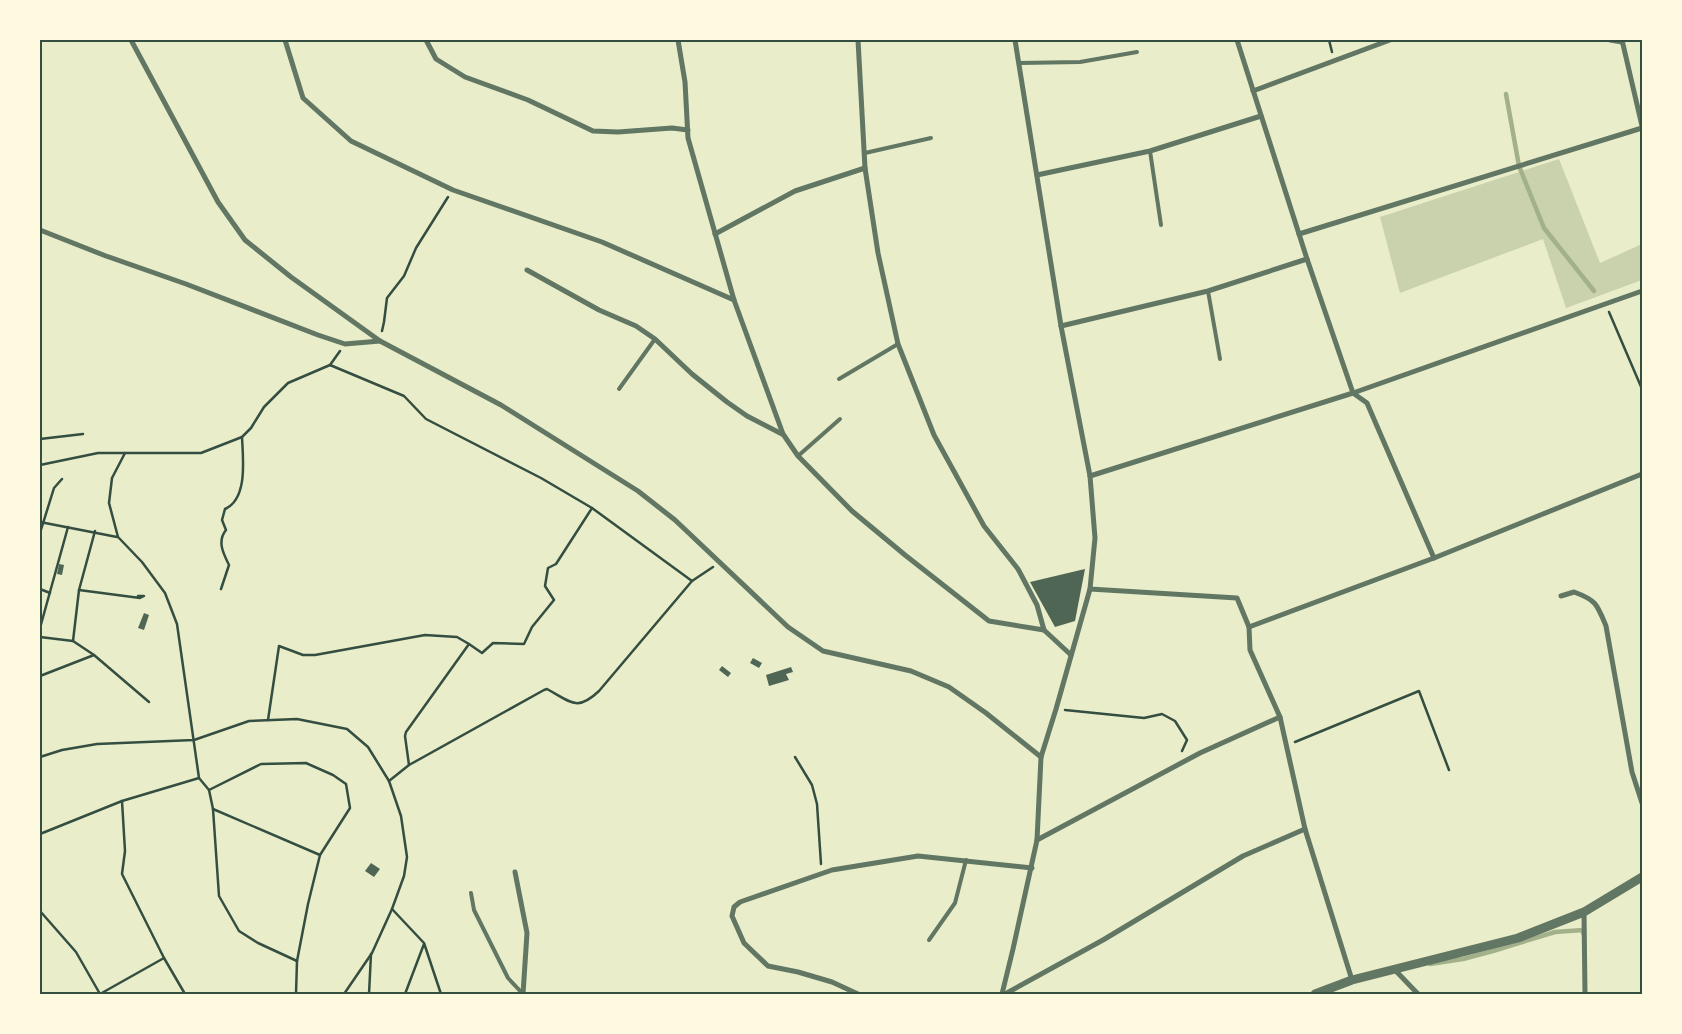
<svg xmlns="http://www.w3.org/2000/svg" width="1682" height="1034" font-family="'Roboto Serif',serif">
<rect width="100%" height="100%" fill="#e9edc9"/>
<path fill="#cad2ad" d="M1559 159 1600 263 1642 244V280L1566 308 1543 239 1400 293 1380 217Z"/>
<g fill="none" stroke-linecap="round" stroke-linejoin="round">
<g stroke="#a3b18a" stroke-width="4.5">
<path d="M1506 94 1519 166 1544 228 1594 291"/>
<path d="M1430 964 1463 959 1493 951 1555 932 1583 930V933"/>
</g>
</g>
<g fill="#4f6655">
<path d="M59 564 64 565 62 575 57 574Z"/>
<path d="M1085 569 1075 621 1055 627 1030 582Z"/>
<path d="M144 613 149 615 144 630 138 628Z"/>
<path d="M753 658 762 663 759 668 750 663Z"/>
<path d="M722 666 731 673 728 677 719 670Z"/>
<path d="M791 667 793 672 786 674 789 680 769 686 766 675Z"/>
<path d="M371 863 380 869 374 877 365 871Z"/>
</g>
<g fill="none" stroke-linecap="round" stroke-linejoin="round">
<g stroke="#344e41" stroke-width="2.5">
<path d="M1329 40 1332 52"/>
<path d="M1609 312 1642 389"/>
<path d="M382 331 384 322 387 298 404 276 416 248 448 197"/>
<path d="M330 365 404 396 426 419 541 478 592 508 692 581 713 567"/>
<path d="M40 439 83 434"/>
<path d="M125 453 112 478 109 503 118 537 142 562 165 593 177 624 199 778 209 790 213 809 219 896 239 931 258 943 297 961"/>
<path d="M40 465 98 453H201L242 437 251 428 264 407 288 383 330 365 340 351"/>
<path d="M40 522 117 537"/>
<path d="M40 533 54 488 62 479"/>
<path d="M40 589 50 593"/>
<path d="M221 589 229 565C223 553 217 541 226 530L222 520 225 509C248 499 243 459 242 437"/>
<path d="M79 590 140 598 144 596H138"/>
<path d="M40 628 68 527"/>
<path d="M40 637 73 641 94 655 149 702"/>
<path d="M73 641 79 590 95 531"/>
<path d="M40 676 94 655"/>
<path d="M1065 710 1144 718 1162 714 1175 721 1187 740 1182 751"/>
<path d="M268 720 279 646 303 655H315L425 635 457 637 469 644"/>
<path d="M1295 742 1419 691 1449 770"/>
<path d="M40 757 62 750 97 744 194 740 249 721 297 719 347 729 368 747 389 781 401 816 407 857 404 876 392 909 372 953 344 994"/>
<path d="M795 757 812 785 817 804 821 864"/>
<path d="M409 765 405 736 406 732 469 644 482 653 493 643 524 644 532 627 554 600 545 586 548 568 556 564 592 508"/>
<path d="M389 781 409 765 544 690 547 689C571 702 577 712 599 691L692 581"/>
<path d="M209 790 261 764 306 763 333 775 346 784 350 808 320 855 308 904 297 961 296 994"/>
<path d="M213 809 320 855"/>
<path d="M40 834 122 801"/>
<path d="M392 909 424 943 441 994"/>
<path d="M40 911 76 952 100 994"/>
<path d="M100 994 164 958"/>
<path d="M185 994 164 958 122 874 125 851 122 801 199 778"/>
<path d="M369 994 371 954"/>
<path d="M405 994 424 944"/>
</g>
<g stroke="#617663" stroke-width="4">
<path d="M1019 63 1080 62 1137 52"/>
<path d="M1150 151 1161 225"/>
<path d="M865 153 931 138"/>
<path d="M1208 291 1220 359"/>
<path d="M839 379 898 344"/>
<path d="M619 389 655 339"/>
<path d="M798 456 840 419"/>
<path d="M471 893 474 910 508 978 523 994"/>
<path d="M929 940 955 903 966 860"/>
</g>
<g stroke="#617663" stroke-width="5">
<path d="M131 40 218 202 245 240 291 277 380 341 501 405 638 491 675 520 788 627 823 651 911 671 949 687 986 713 1041 757"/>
<path d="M285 40 303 98 351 141 453 190 602 242 734 300"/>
<path d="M426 40 436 59 465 77 528 100 593 131 618 132 672 128 688 130"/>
<path d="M678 40 685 82 688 138 734 300 783 434 798 456 852 511 905 555 989 621 1044 630 1071 655"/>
<path d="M858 40 865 168 878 253 898 344 934 435 984 526 1018 569 1037 605 1044 630"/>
<path d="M1237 40 1307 259 1353 393 1367 403 1434 558"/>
<path d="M1610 40 1622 42"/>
<path d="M1622 40 1642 126"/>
<path d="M1253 91 1390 40"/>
<path d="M1037 175 1150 151 1261 116"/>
<path d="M40 230 106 256 186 284 318 335 345 344 380 341"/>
<path d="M715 234 795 191 865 168"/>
<path d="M1299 234 1642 128"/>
<path d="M527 270 599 310 636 326 655 339 692 374 727 402 747 416 782 434"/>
<path d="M1061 326 1208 291 1307 259"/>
<path d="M1090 476 1353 393 1642 291"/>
<path d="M1090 589 1237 598 1249 627 1250 650 1280 717 1305 829 1352 980"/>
<path d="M1561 596 1574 592C1596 600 1597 604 1606 626L1632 772 1642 803"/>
<path d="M1249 627 1434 558 1642 474"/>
<path d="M1037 840 1200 753 1280 717"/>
<path d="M515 872 527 933 523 994"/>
<path d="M1584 912 1585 994"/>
<path d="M1394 969 1418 994"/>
<path d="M858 994 832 982 798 972 768 966 744 943 732 916 734 907 740 902 832 870 918 856 1032 868"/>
<path d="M1002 994 1013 949 1037 840 1041 757 1056 709 1090 589 1095 538 1090 476 1061 326 1015 40"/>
<path d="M1005 994 1103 940 1243 856 1305 829"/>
</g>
<path stroke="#617663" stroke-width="9" d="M1315 994 1352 980 1518 938 1584 912 1642 877"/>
</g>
<rect width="1682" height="1034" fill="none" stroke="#fefae0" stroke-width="82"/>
<rect x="41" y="41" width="1600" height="952" fill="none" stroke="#344e41" stroke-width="2"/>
</svg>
